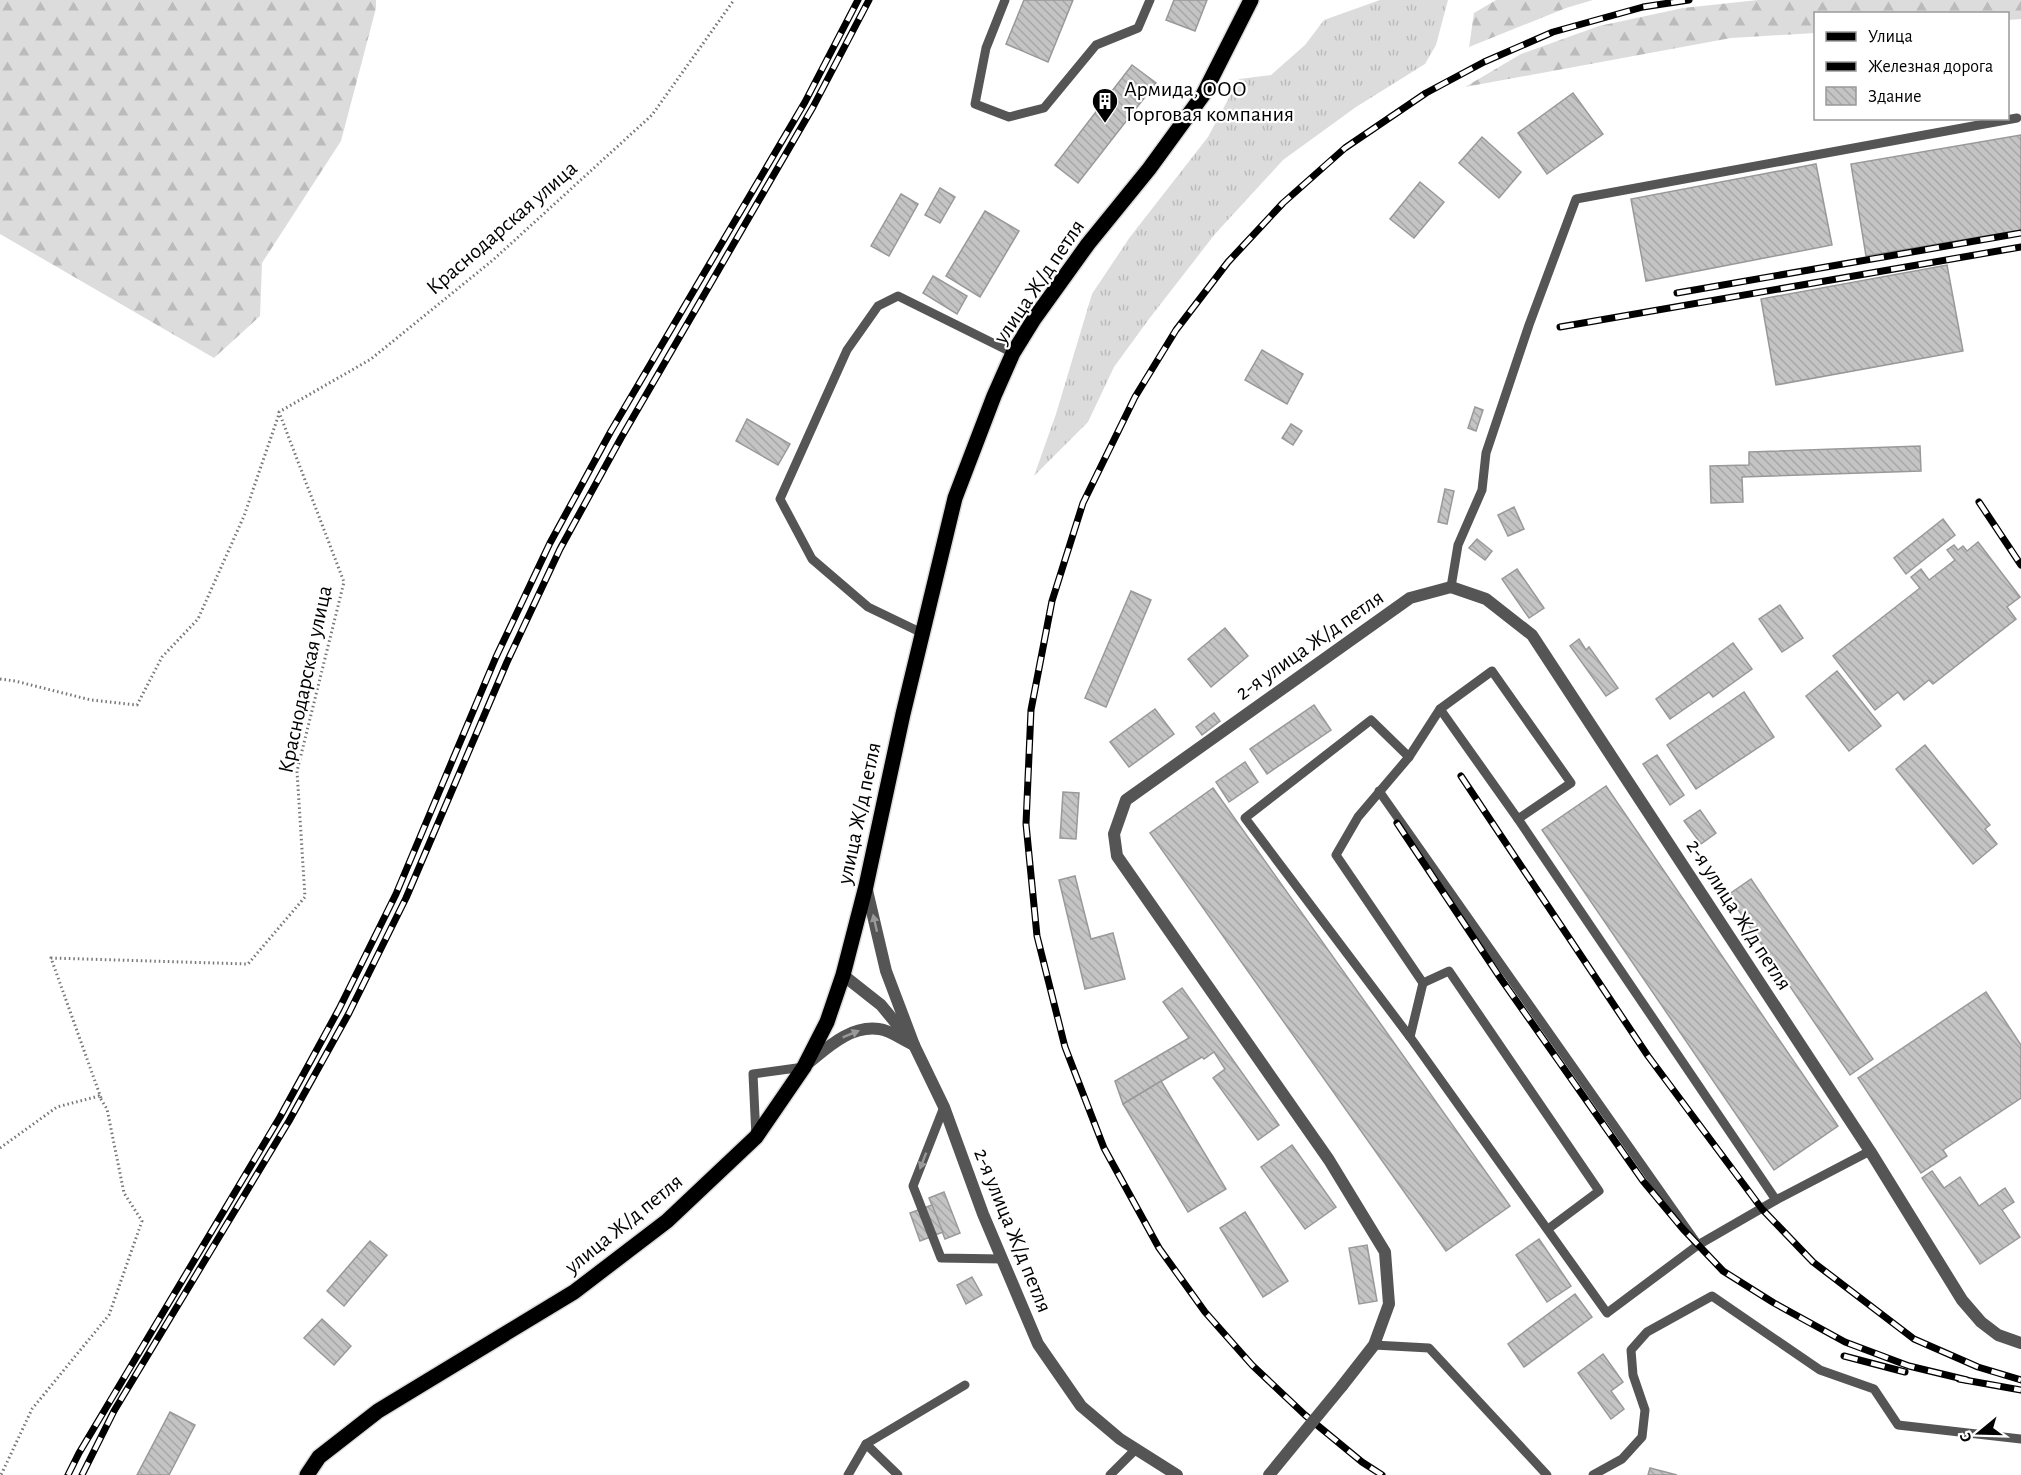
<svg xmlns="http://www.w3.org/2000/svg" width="2021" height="1475" font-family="'Alegreya Sans',sans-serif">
<defs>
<pattern id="grass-tufts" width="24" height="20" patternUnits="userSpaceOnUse" patternTransform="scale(1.5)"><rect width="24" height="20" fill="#dcdcdc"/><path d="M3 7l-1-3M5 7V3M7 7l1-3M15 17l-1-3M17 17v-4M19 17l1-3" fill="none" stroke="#bbb"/></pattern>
<pattern id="forest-firs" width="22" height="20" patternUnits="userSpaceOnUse" patternTransform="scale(1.5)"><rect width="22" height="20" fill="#dcdcdc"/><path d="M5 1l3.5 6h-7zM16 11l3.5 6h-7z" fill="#bbb"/></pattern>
<pattern id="building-back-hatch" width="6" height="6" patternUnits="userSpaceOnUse" patternTransform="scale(1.5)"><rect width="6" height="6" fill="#c4c4c4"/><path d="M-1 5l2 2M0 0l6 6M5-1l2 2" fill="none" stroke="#a7a7a7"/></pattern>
</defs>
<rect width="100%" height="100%" fill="#fff"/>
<path fill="url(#grass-tufts)" d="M1380 0H1448L1436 45 1425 64 1356 107 1283 160 1215 234 1149 319 1114 367 1088 422 1034 476 1056 414 1092 294 1130 237 1208 137 1239 79 1271 75 1305 45 1324 20Z"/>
<g fill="url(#forest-firs)">
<path d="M0 0H376V8L341 141 262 263 260 316 214 358 0 234Z"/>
<path d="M1496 0H1593L1566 8 1469 47 1474 13Z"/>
<path d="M1758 0H2021V19L2008 20V14H1816L1815 33 1731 38 1465 87 1521 54 1599 26 1683 8Z"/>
</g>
<g fill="url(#building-back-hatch)" stroke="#999" stroke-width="1.5">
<path d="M1024 0H1073L1048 62 1006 44Z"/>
<path d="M1174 0H1207L1195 31 1166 20Z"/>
<path d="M1132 65 1156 83 1078 183 1055 165Z"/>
<path d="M1573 93 1603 134 1547 174 1518 133Z"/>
<path d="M2021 135V230L1866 256 1851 164Z"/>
<path d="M1482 137 1521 172 1499 198 1459 163Z"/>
<path d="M1816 164 1832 245 1646 281 1631 199Z"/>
<path d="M1420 182 1444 202 1414 238 1390 219Z"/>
<path d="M940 188 955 197 940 223 925 215Z"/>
<path d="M901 194 918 204 889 256 871 246Z"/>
<path d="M985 211 1019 231 980 297 946 276Z"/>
<path d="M1947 265 1963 351 1776 385 1761 299Z"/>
<path d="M933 276 967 296 957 314 923 293Z"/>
<path d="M1262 350 1303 374 1287 404 1245 380Z"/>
<path d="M1475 407 1483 410 1476 431 1468 428Z"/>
<path d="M747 419 790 444 778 465 736 441Z"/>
<path d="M1291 424 1302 431 1293 445 1282 438Z"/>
<path d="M1920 446 1921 471 1742 477 1743 502 1711 503 1710 466 1749 465V452Z"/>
<path d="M1445 489 1454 491 1447 524 1438 522Z"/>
<path d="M1514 507 1524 529 1508 536 1498 515Z"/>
<path d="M1943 519 1955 535 1906 574 1894 558Z"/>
<path d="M1477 539 1492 551 1485 560 1469 548Z"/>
<path d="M1978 542 2020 597 2007 607 2016 619 1933 684 1929 680 1904 700 1898 692 1875 710 1833 656 1920 588 1911 577 1921 569 1929 580 1955 560 1947 550 1954 545 1958 550 1963 546 1967 551Z"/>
<path d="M1517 569 1544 608 1529 618 1502 579Z"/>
<path d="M1131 591 1151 600 1106 707 1085 698Z"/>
<path d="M1780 605 1803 638 1782 652 1759 619Z"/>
<path d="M1225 628 1248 656 1211 687 1188 659Z"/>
<path d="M1579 639 1586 650 1589 647 1618 688 1606 696 1570 646Z"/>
<path d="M1733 643 1752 669 1713 697 1709 692 1670 719 1656 699Z"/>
<path d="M1837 671 1881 726 1849 751 1806 696Z"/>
<path d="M1744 692 1774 737 1696 789 1667 745Z"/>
<path d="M1314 705 1331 730 1267 774 1250 749Z"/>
<path d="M1155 709 1174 734 1129 767 1110 742Z"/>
<path d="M1214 713 1220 721 1202 735 1196 727Z"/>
<path d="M1925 745 1990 825 1985 829 1997 844 1973 864 1896 769Z"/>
<path d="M1657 755 1684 795 1670 805 1643 764Z"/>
<path d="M1245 762 1258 782 1229 802 1216 782Z"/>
<path d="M1606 786 1838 1126 1774 1170 1542 830Z"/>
<path d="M1213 788 1510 1206 1446 1251 1150 833Z"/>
<path d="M1063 792 1079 793 1076 839 1060 838Z"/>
<path d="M1700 810 1716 833 1701 844 1684 821Z"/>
<path d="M1075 876 1091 939 1113 933 1125 979 1085 989 1059 880Z"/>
<path d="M1751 879 1873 1059 1850 1075 1728 895Z"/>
<path d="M1182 988 1279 1125 1258 1140 1213 1078 1225 1069 1214 1052 1204 1059 1202 1057 1123 1104 1115 1081 1189 1038 1163 1002Z"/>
<path d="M1986 992 2021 1045V1098L1943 1150 1947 1156 1921 1173 1858 1078Z"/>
<path d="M1161 1081 1226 1189 1188 1212 1123 1104Z"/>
<path d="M1292 1145 1336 1207 1305 1229 1261 1167Z"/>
<path d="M1932 1171 1944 1188 1960 1177 1979 1206 2005 1188 2014 1202 2002 1210 2020 1237 1980 1264 1922 1178Z"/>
<path d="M944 1192 960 1233 945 1239 929 1198Z"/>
<path d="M932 1205 943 1232 920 1241 910 1213Z"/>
<path d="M1245 1212 1288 1281 1263 1297 1220 1228Z"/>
<path d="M1539 1239 1571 1286 1547 1302 1516 1255Z"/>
<path d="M370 1241 387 1255 344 1306 327 1291Z"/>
<path d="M1367 1245 1377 1301 1359 1304 1349 1248Z"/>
<path d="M972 1277 982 1295 966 1304 957 1285Z"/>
<path d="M1575 1294 1592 1317 1524 1367 1508 1344Z"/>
<path d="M322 1319 351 1346 334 1365 304 1338Z"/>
<path d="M1603 1354 1623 1382 1611 1391 1624 1409 1611 1419 1578 1373Z"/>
<path d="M170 1412 195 1425 169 1475H137Z"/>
<path d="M1650 1468 1677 1475H1648Z"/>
</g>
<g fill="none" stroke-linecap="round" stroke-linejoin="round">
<g stroke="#dbdbdb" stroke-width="18">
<path id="primary" d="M307 1475 319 1457 378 1411 574 1292 667 1221 756 1137 804 1067 827 1022 843 975 866 886 903 714 955 498 994 396 1013 353 1034 319 1088 244 1149 169 1203 95 1251 0"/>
</g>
<g stroke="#777" stroke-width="3" stroke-dasharray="1.5 3" stroke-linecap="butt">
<path d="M0 679 15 681 91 700 137 705 162 657 198 619 244 516 279 414"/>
<path d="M101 1098 51 958 248 964 305 897 297 771 344 582 279 412 371 359 493 260 652 115 734 0"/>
<path d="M0 1148 57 1107 99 1096 107 1109 124 1193 142 1221 109 1315 32 1409 1 1475"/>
</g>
<g stroke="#555" stroke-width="9">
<path d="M1005 0 986 48 975 104 1009 117 1044 108 1096 45 1138 28 1150 0"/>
<path d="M1451 587 1458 545 1482 490 1486 453 1529 325 1576 199 2017 118"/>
<path d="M922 633 868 607 812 559 780 499 847 350 878 306 898 296 1013 353"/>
<path d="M1440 709 1518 819 1776 1200"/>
<path d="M1409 757 1371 720 1245 818 1410 1037 1607 1313 1698 1245 1776 1200 1870 1151"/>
<path d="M1379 791 1698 1245"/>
<path d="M1423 983 1449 971 1599 1191 1548 1229"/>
<path d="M1410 1037 1423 983 1336 855 1358 817 1409 757 1440 709 1492 671 1571 783 1518 819"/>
<path d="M944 1107 913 1186 941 1258 1002 1259"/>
<path d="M756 1137 753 1074 804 1067"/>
<path d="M1374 1345 1429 1348 1547 1475"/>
<path d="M866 1444 898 1475"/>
<path d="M848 1475 866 1444 965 1385"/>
<path d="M1110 1475 1136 1449"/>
<path d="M1593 1475 1622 1459 1642 1437 1645 1410 1633 1375 1631 1350 1647 1332 1712 1296 1820 1370 1874 1389 1898 1425 2021 1439"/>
</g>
<g stroke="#555" stroke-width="12">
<path d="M843 975 881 1005 914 1045 944 1107 983 1214 1038 1344 1081 1406 1120 1439 1177 1475"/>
<path d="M807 1064C827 1048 850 1025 879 1029 890 1030 903 1040 914 1045L886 971 866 886"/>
<path d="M1342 1386 1374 1345 1389 1304 1385 1252 1329 1160 1117 856 1114 834 1126 800 1410 598 1451 587 1486 599 1532 635 1870 1151 1962 1300 1981 1322 1998 1335 2021 1343"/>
</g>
<use href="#primary" stroke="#000" stroke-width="15"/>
<g stroke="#000" stroke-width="7">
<g id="rail">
<path d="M1677 293 2021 233"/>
<path d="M1560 327 2021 247"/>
<path d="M1979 502 2021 565"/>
<path d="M1461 776 1648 1056 1762 1209 1813 1262 1914 1339 1978 1367 2021 1380"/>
<path d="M1397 823 1501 979 1643 1181 1683 1229 1723 1271 1774 1303 1845 1342 1909 1366 1967 1380"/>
<path d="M1844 1356 1905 1372"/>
<path d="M1959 1379 2021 1390"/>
<path d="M68 1475 79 1453 280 1117 339 1009 396 894 496 657 550 543 611 431 805 102 858 0"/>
<path d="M82 1475 114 1411 289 1121 349 1013 406 898 507 662 560 549 621 438 813 107 869 0"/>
<path d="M1382 1475 1362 1462 1305 1415 1252 1365 1205 1312 1159 1248 1104 1148 1065 1047 1037 936 1026 824 1031 710 1052 601 1083 503 1135 397 1176 330 1228 262 1283 203 1345 148 1426 93 1484 62 1553 32 1643 7 1689 0"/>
</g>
</g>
<use href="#rail" stroke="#fff" stroke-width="4.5" stroke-dasharray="14" stroke-linecap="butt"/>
<path stroke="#555" stroke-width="12" d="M1269 1475 1342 1386"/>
</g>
<defs><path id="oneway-solid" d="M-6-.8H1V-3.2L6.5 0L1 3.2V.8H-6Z" transform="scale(1.5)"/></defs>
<g fill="#999">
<use href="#oneway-solid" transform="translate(875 923) rotate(-103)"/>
<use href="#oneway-solid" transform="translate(851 1034) rotate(-22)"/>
<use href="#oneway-solid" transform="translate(923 1161) rotate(111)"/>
</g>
<defs>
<g id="building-pin" transform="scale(1.35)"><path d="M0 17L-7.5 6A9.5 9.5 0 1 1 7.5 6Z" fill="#000" stroke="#fff"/><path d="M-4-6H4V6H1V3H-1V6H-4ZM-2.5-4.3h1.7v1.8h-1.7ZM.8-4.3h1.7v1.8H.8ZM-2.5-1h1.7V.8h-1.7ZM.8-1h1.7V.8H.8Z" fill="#fff"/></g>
</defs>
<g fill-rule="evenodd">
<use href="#building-pin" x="1105" y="101"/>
</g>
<g text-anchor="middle" stroke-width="4.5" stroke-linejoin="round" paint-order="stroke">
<g font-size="22" fill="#000" stroke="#fff" text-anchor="start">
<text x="1124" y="96">Армида, ООО<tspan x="1124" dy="25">Торговая компания</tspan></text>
</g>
<g font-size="22" fill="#000" stroke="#fff">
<text transform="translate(501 227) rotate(-41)" y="8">Краснодарская улица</text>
<text transform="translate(1038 281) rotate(-56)" y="8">улица Ж/д петля</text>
<text transform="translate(1309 644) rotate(-35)" y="8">2-я улица Ж/д петля</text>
<text transform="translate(304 679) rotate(-78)" y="8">Краснодарская улица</text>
<text transform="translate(858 813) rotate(-78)" y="8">улица Ж/д петля</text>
<text transform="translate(1740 914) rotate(57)" y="8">2-я улица Ж/д петля</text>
<text transform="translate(623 1223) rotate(-39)" y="8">улица Ж/д петля</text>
<text transform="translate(1014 1230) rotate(68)" y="8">2-я улица Ж/д петля</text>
</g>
</g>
<rect x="1814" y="12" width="195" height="108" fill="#ffffff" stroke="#999999" stroke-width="1.5"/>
<rect x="1826" y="32" width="30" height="9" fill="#000000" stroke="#999999" stroke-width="1.5"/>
<text x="1868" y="42" font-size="18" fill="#000000">Улица</text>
<rect x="1826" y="62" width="30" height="9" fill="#000000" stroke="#999999" stroke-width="1.5"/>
<text x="1868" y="72" font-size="18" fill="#000000">Железная дорога</text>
<rect x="1826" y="87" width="30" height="18" fill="url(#building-back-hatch)" stroke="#999999" stroke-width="1.5"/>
<text x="1868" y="102" font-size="18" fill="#000000">Здание</text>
<g transform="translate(1979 1433) rotate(251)" stroke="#ffffff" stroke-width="4.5" paint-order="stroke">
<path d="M0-4.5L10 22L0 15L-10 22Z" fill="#000000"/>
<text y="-9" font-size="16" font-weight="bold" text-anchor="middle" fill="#000000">С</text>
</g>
</svg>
